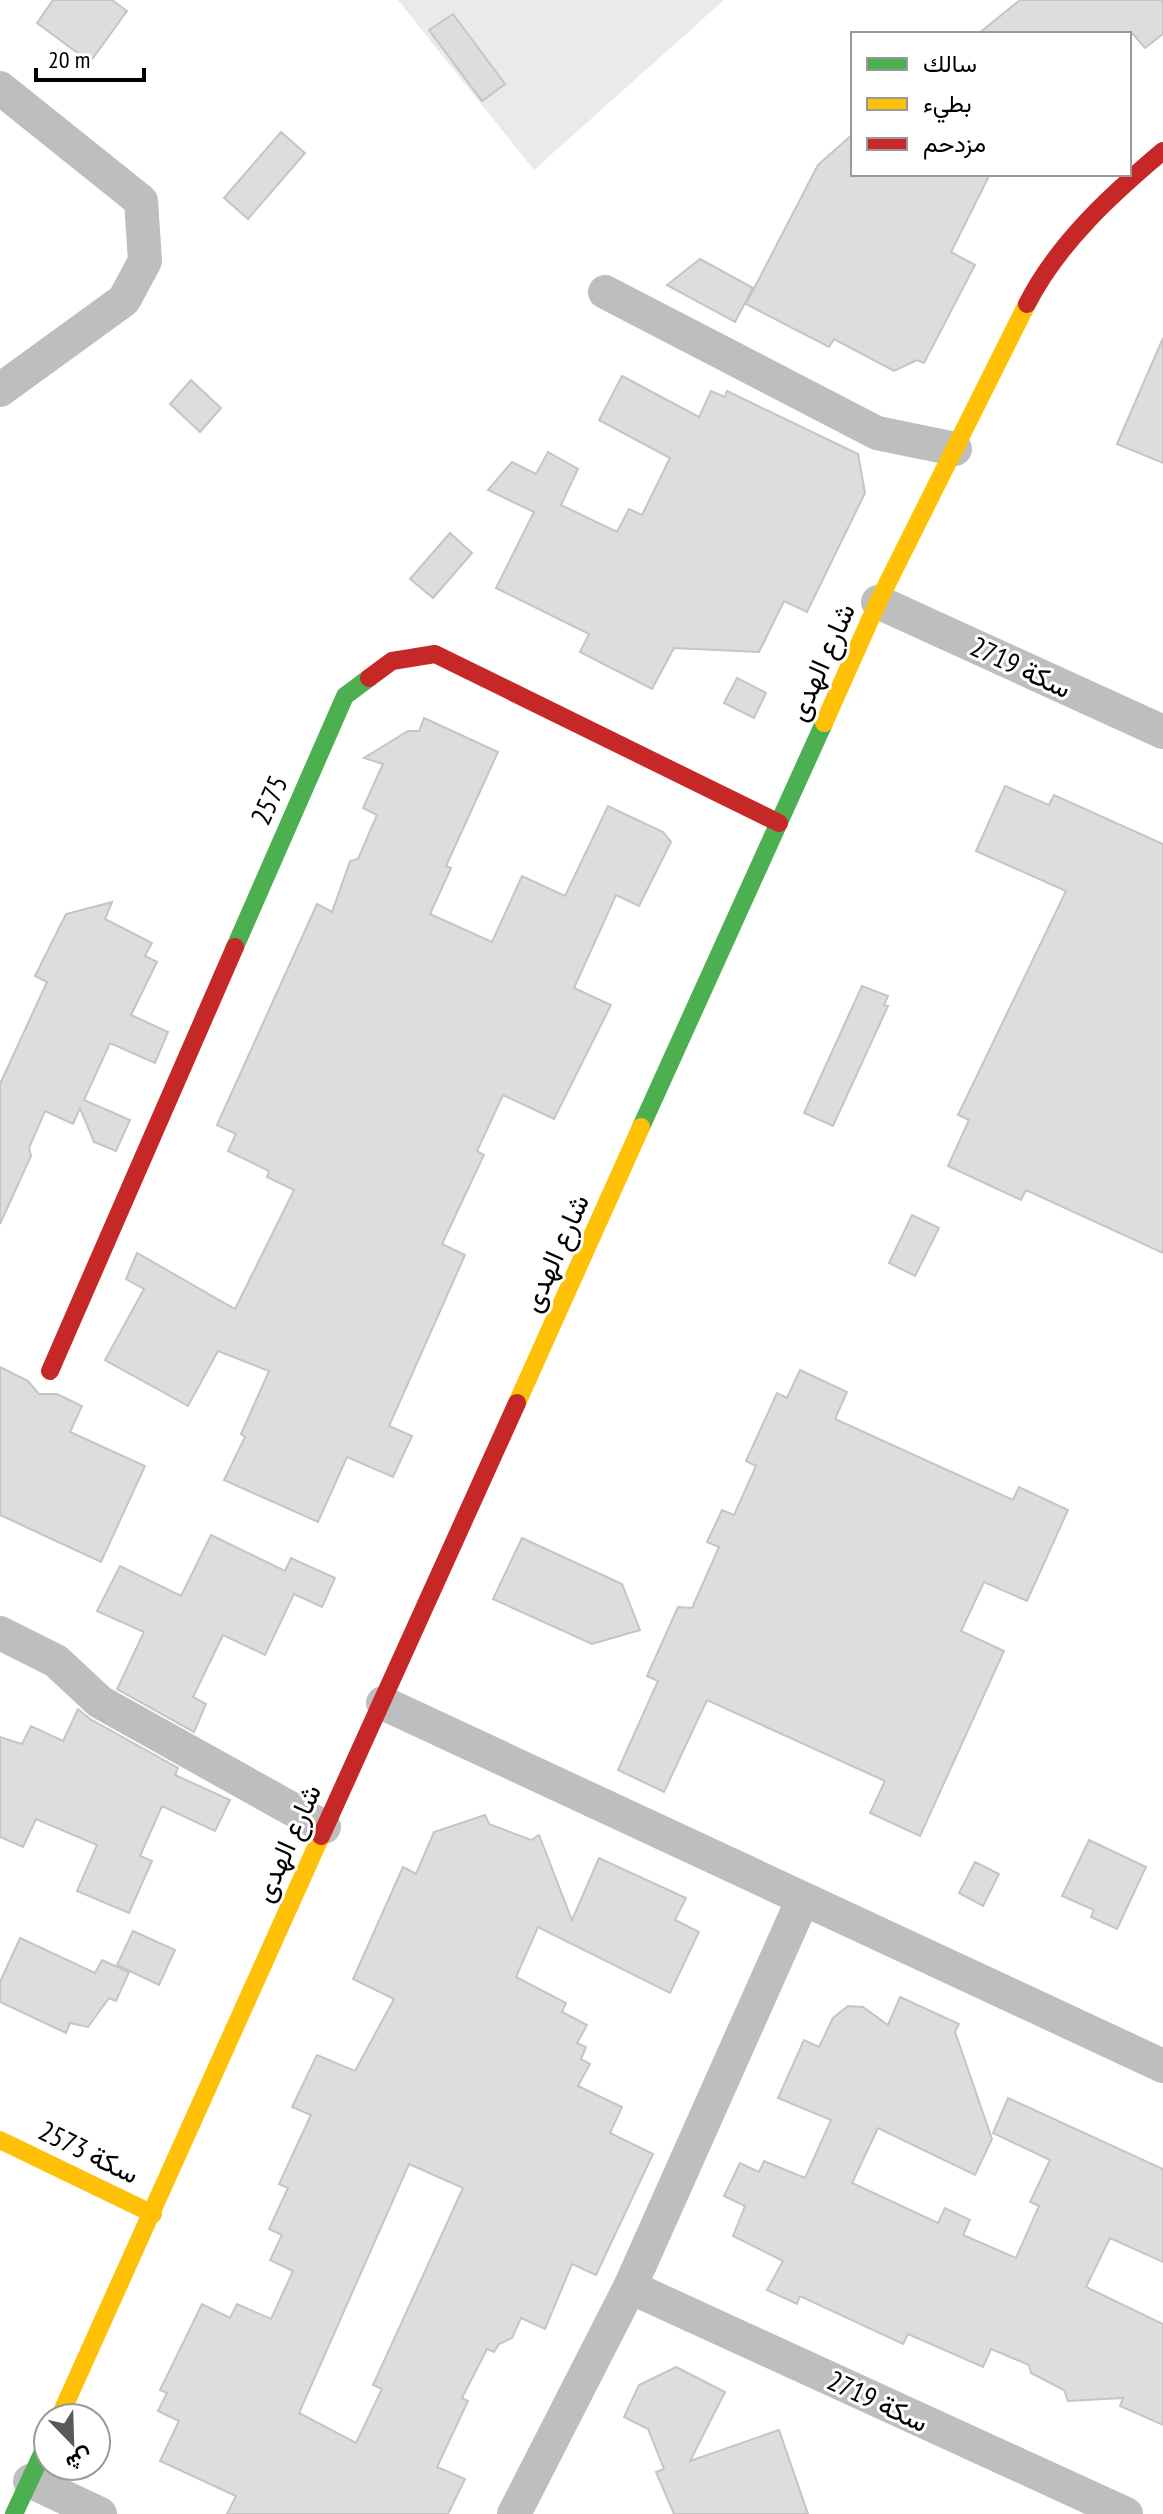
<svg xmlns="http://www.w3.org/2000/svg" width="1163" height="2514" font-family="'PT Sans Narrow',Vazirmatn,sans-serif">
<rect width="100%" height="100%" fill="#fff"/>
<path fill="#eaeaea" d="M398 0H724L534 170Z"/>
<g fill="#ddd" stroke="#c5c5c5" stroke-width="2" fill-rule="evenodd">
<path d="M53 0H112L127 11 90 62 37 23Z"/>
<path d="M1020 0H1163V34L1145 48 1133 34H978Z"/>
<path d="M453 14 505 84 482 101 429 30Z"/>
<path d="M281 132 305 153 248 219 224 198Z"/>
<path d="M853 134V174H990L951 252 975 265 924 363 917 360 894 371 834 339 829 347 746 304 818 165Z"/>
<path d="M700 259 753 288 735 322 667 285Z"/>
<path d="M1163 338V463L1117 444Z"/>
<path d="M622 376 699 417 711 391 725 397 727 391 858 454 865 493 807 612 784 601 759 652 674 648 652 689 580 652 589 634 496 588 534 512 488 490 512 462 536 474 548 452 578 469 561 505 617 532 629 509 642 515 670 458 599 420Z"/>
<path d="M191 380 221 408 200 432 170 404Z"/>
<path d="M450 533 472 553 433 598 410 579Z"/>
<path d="M737 678 766 693 754 718 724 703Z"/>
<path d="M424 718 498 752 446 866 451 868 430 914 492 942 522 876 565 896 608 806 663 832 671 842 639 906 616 895 574 988 611 1005 554 1119 503 1095 477 1151 484 1155 442 1244 465 1255 389 1426 412 1436 393 1477 347 1457 318 1522 224 1480 245 1437 241 1434 269 1371 218 1351 188 1406 105 1360 144 1289 126 1279 137 1253 235 1309 294 1190 267 1177 269 1171 228 1151 236 1134 217 1125 317 904 332 912 350 861 358 859 377 815 363 808 383 764 364 758 408 731H419Z"/>
<path d="M1005 786 1049 805 1054 795 1163 844V1253L1026 1190 1021 1200 948 1166 969 1120 958 1115 1066 891 976 851Z"/>
<path d="M112 902 105 919 152 943 145 956 157 962 131 1015 168 1032 155 1063 110 1043 84 1100 130 1120 116 1151 94 1142 80 1108 73 1124 45 1111 29 1148 31 1156 0 1224V1084L47 982 35 976 66 914Z"/>
<path d="M862 986 888 996 884 1005 888 1006 833 1126 804 1113Z"/>
<path d="M912 1215 939 1228 915 1276 889 1263Z"/>
<path d="M0 1367 28 1381 39 1394H57L82 1406 70 1432 145 1466 101 1562 0 1515Z"/>
<path d="M800 1370 847 1392 835 1419 1013 1500 1019 1487 1068 1510 1027 1601 984 1582 961 1631 1004 1651 920 1836 870 1813 885 1781 707 1700 664 1792 618 1770 658 1681 647 1676 678 1607 692 1608 719 1547 707 1542 722 1510 734 1515 756 1466 746 1461 777 1393 787 1398Z"/>
<path d="M211 1535 285 1571 291 1558 335 1578 322 1607 294 1594 265 1655 223 1635 193 1697 206 1704 194 1732 117 1689 144 1632 97 1611 120 1566 181 1596Z"/>
<path d="M522 1538 622 1584 640 1630 592 1644 493 1599Z"/>
<path d="M78 1709 90 1719 178 1768 175 1775 230 1800 215 1831 162 1806 140 1856 152 1861 129 1913 77 1891 97 1845 36 1819 23 1847 0 1837V1737L22 1744 31 1726 63 1741Z"/>
<path d="M485 1815 489 1824 531 1840 539 1835 572 1920 599 1858 686 1898 675 1920 699 1932 670 1993 538 1927 516 1977 566 2003 562 2012 587 2025 577 2043 586 2047 581 2059 590 2064 578 2086 622 2107 610 2133 653 2154 596 2275 572 2264 545 2329 521 2318 512 2338 499 2344 494 2352 487 2349 462 2398 468 2401 437 2467 465 2479 448 2514H227L236 2496 160 2461 179 2421 158 2411 167 2393 160 2390 202 2304 230 2318 237 2304 271 2319 293 2271 270 2260 282 2235 269 2229 288 2188 279 2184 311 2115 292 2107 317 2055 355 2071 394 1999 353 1979 403 1867 416 1874 434 1832ZM409 2164 463 2188 373 2385 382 2389 356 2443 299 2413Z"/>
<path d="M1089 1840 1146 1867 1117 1929 1091 1917 1094 1910 1062 1896Z"/>
<path d="M975 1862 999 1874 983 1906 959 1893Z"/>
<path d="M133 1931 175 1950 159 1985 117 1965Z"/>
<path d="M20 1938 95 1973 102 1960 129 1972 116 2001 109 1998 88 2027 70 2023 66 2033 0 2002V1982Z"/>
<path d="M900 1997 959 2024 955 2032 992 2139 975 2175 878 2128 852 2183 938 2223 945 2208 970 2220 963 2235 1016 2258 1039 2206 1030 2202 1050 2160 993 2133 1008 2098 1163 2169V2262L1110 2238 1086 2287 1163 2324V2425L1120 2406 1123 2398 1068 2401 1064 2390 1031 2373 1029 2365 991 2349 983 2367 908 2334 903 2344 800 2296 797 2304 767 2290 783 2261 733 2236 745 2206 724 2196 740 2163 759 2172 764 2161 805 2178 831 2120 778 2098 804 2040 819 2047 833 2018 848 2006 863 2007 888 2025Z"/>
<path d="M676 2367 725 2392 690 2461 779 2430 808 2514H674L656 2472 664 2469 648 2429 624 2417 639 2385Z"/>
</g>
<g fill="none" stroke-linecap="round" stroke-linejoin="round">
<g stroke="#bebebe" stroke-width="34">
<path d="M0 88 141 201 145 261 124 300 0 390"/>
<path d="M605 292 877 433 955 449"/>
<path d="M878 602 1163 732"/>
<path d="M0 1633 56 1661 100 1702 324 1827"/>
<path d="M383 1703 1163 2066"/>
<path d="M630 2287 1126 2514"/>
<path d="M30 2481 100 2514"/>
<path d="M514 2514 630 2287 803 1899"/>
</g>
<g stroke="#4caf50" stroke-width="18">
<path d="M235 947 345 696 369 678"/>
<path d="M641 1127 824 723"/>
<path d="M14 2514 48 2441"/>
</g>
<g stroke="#ffc107" stroke-width="18">
<path d="M824 723 878 602 1027 304"/>
<path d="M517 1403 641 1127"/>
<path d="M0 2140 153 2214"/>
<path d="M59 2418 321 1836"/>
</g>
<g stroke="#c62828" stroke-width="18">
<path d="M1027 304C1058 243 1112 194 1163 151"/>
<path d="M369 678 392 661 435 654 779 823"/>
<path d="M50 1371 235 947"/>
<path d="M321 1836 517 1403"/>
</g>
</g>
<g text-anchor="middle" stroke-width="6" stroke-linejoin="round" paint-order="stroke">
<g font-size="28" fill="#000" stroke="#fff">
<text transform="translate(821 662) rotate(-66)" y="10">شارع الهدى</text>
<text transform="translate(1021 667) rotate(25)" y="10">سكة 2719</text>
<text transform="translate(269 800) rotate(-66)" y="10">2575</text>
<text transform="translate(555 1253) rotate(-66)" y="10">شارع الهدى</text>
<text transform="translate(287 1843) rotate(-66)" y="10">شارع الهدى</text>
<text transform="translate(89 2152) rotate(26)" y="10">سكة 2573</text>
<text transform="translate(878 2401) rotate(25)" y="10">سكة 2719</text>
</g>
</g>
<rect x="851" y="32" width="280" height="144" fill="#ffffff" stroke="#999999" stroke-width="2"/>
<rect x="867" y="58" width="40" height="12" fill="#4caf50" stroke="#999999" stroke-width="2"/>
<text x="923" y="72" font-size="24" fill="#000000">سالك</text>
<rect x="867" y="98" width="40" height="12" fill="#ffc107" stroke="#999999" stroke-width="2"/>
<text x="923" y="112" font-size="24" fill="#000000">بطيء</text>
<rect x="867" y="138" width="40" height="12" fill="#c62828" stroke="#999999" stroke-width="2"/>
<text x="923" y="152" font-size="24" fill="#000000">مزدحم</text>
<g transform="translate(72 2442) rotate(157)"><circle r="38" fill="#ffffff" stroke="#999999" stroke-width="2"/>
<path d="M0-6L14 30L0 20L-14 30Z" fill="#595959"/>
<text y="-12" font-size="22" font-weight="bold" text-anchor="middle" fill="#000000">ش</text>
</g>
<path d="M36 68v12h108v-12" fill="none" stroke="#000000" stroke-width="4"/>
<text x="48" y="68" font-size="24" fill="#000000" stroke="#ffffff" stroke-width="6" paint-order="stroke">20 m</text>
</svg>
